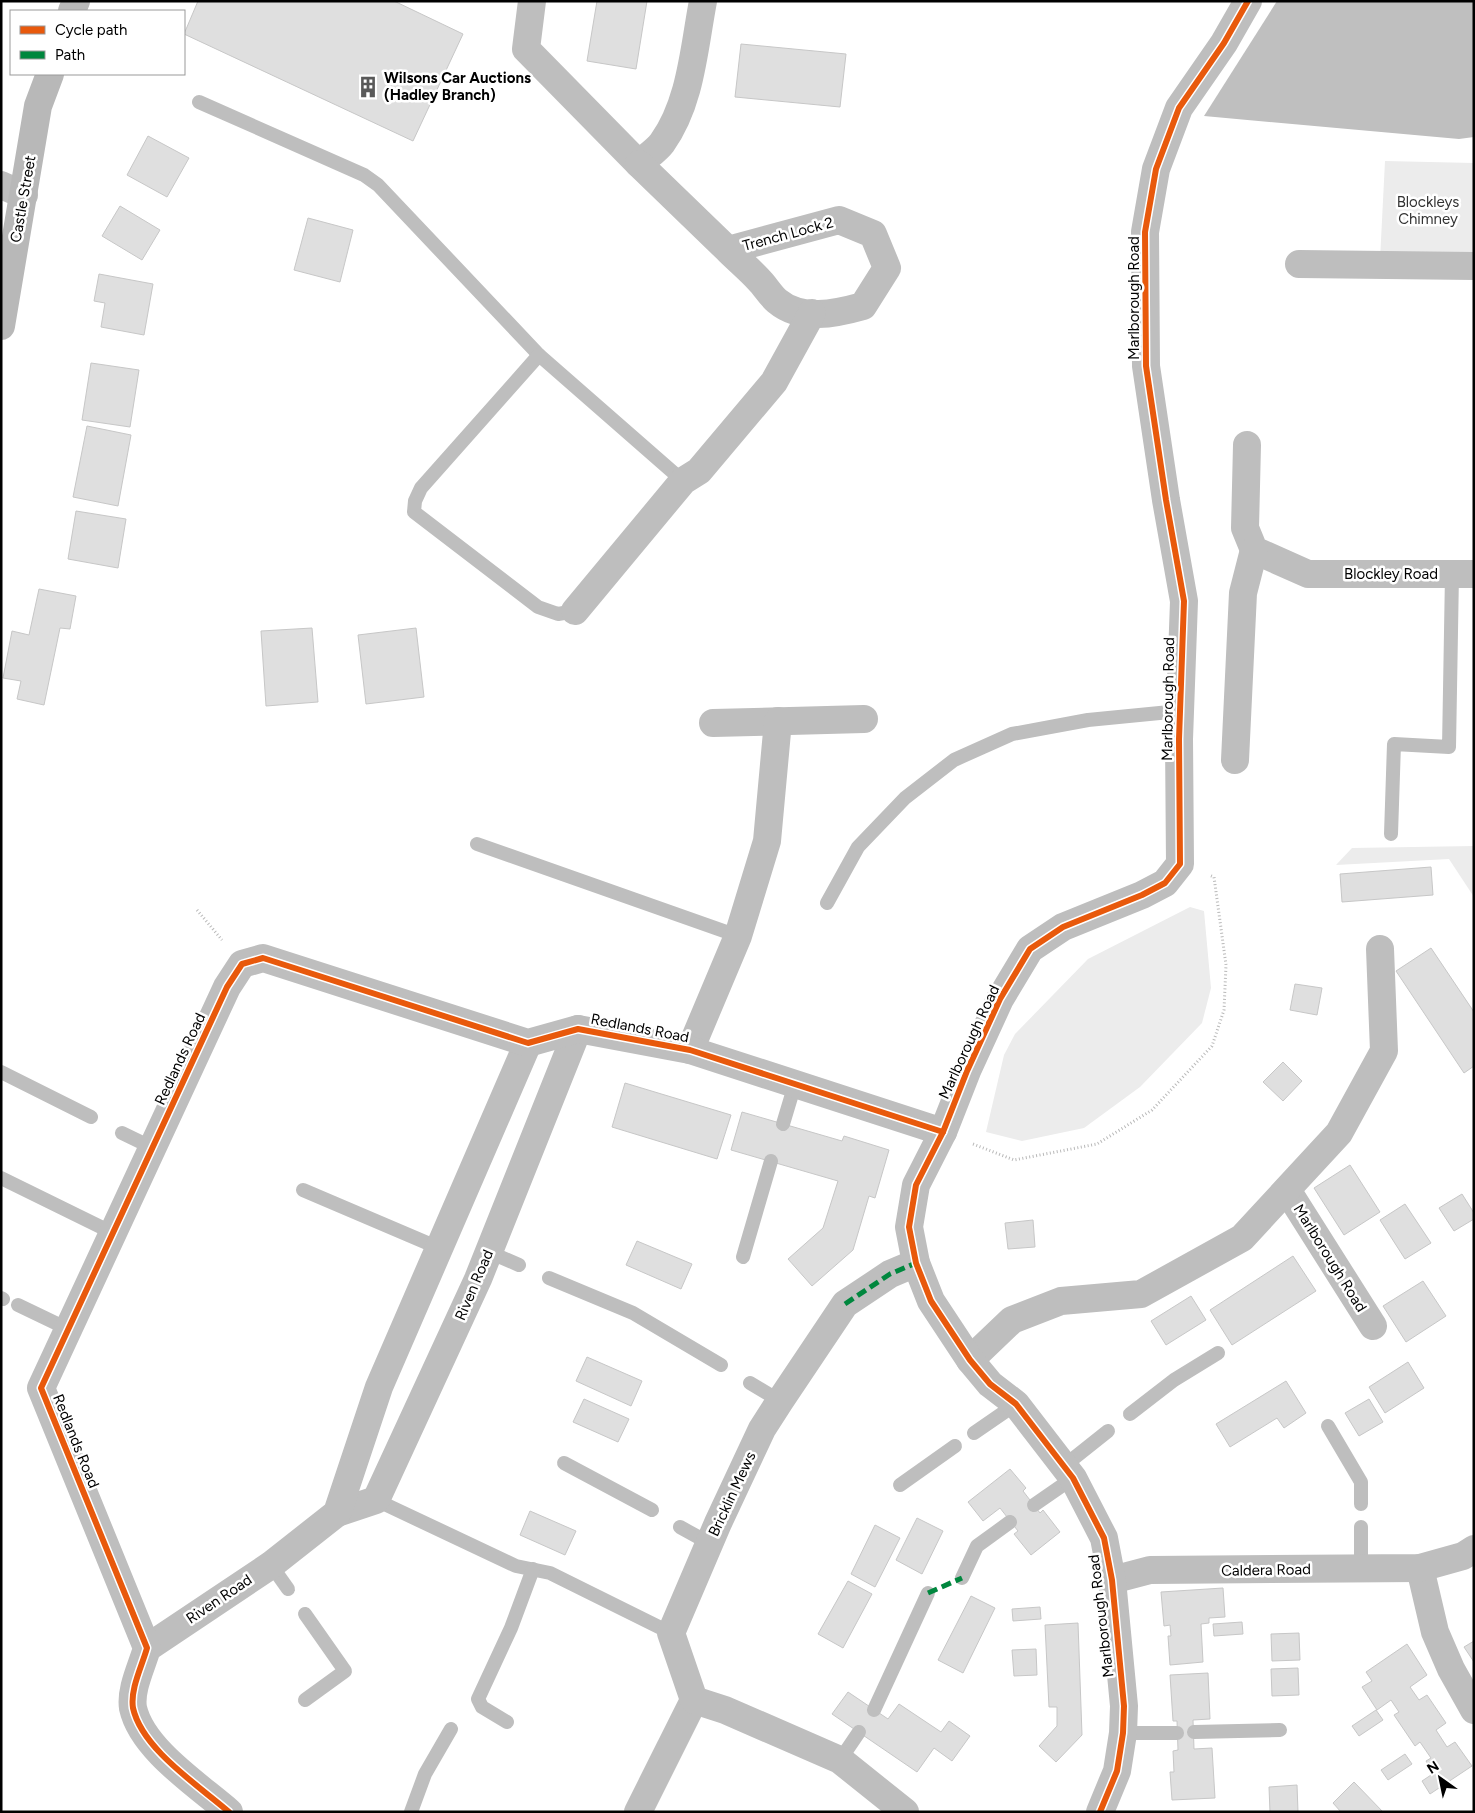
<svg xmlns="http://www.w3.org/2000/svg" width="1475" height="1813" font-family="Figtree,sans-serif">
<rect width="100%" height="100%" fill="#fff"/>
<g fill="#ececec">
<path d="M1385 161 1474 163V259L1380 260Z"/>
<path d="M1474 846V897L1449 859 1336 865 1352 848Z"/>
<path d="M1190 907 1204 911 1211 988 1202 1023 1140 1087 1084 1128 1022 1141 986 1132 1004 1055 1015 1034 1088 959Z"/>
</g>
<path fill="#bfbfbf" d="M1277 1H1474V137L1459 139 1204 116Z"/>
<g fill="#dfdfdf" stroke="#c7c7c7">
<path d="M198 1H394L463 34 413 141 184 34Z"/>
<path d="M597 1H647L636 69 587 61Z"/>
<path d="M741 44 846 54 840 107 735 97Z"/>
<path d="M148 136 189 158 167 197 127 175Z"/>
<path d="M120 206 160 230 142 260 102 236Z"/>
<path d="M308 218 353 230 340 282 294 270Z"/>
<path d="M99 274 153 284 144 335 101 327 105 303 94 301Z"/>
<path d="M91 363 139 370 130 427 82 420Z"/>
<path d="M87 426 131 435 118 506 73 497Z"/>
<path d="M76 511 126 519 118 568 68 559Z"/>
<path d="M39 589 76 596 70 629 60 628 44 705 17 699 21 681 3 678 12 631 29 635Z"/>
<path d="M312 628 318 702 266 706 261 631Z"/>
<path d="M416 628 424 697 366 704 358 635Z"/>
<path d="M1431 867 1433 895 1342 902 1340 874Z"/>
<path d="M1431 948 1474 1012V1066L1464 1073 1396 971Z"/>
<path d="M1295 984 1322 988 1317 1015 1290 1010Z"/>
<path d="M1283 1062 1302 1081 1283 1101 1263 1082Z"/>
<path d="M625 1083 731 1115 717 1159 612 1127Z"/>
<path d="M742 1112 842 1141 844 1136 889 1150 875 1198 869 1196 853 1250 812 1286 788 1259 823 1228 838 1181 731 1150Z"/>
<path d="M1350 1165 1380 1212 1344 1235 1314 1188Z"/>
<path d="M1462 1194 1474 1213V1219L1454 1231 1439 1208Z"/>
<path d="M1405 1204 1431 1243 1405 1259 1380 1220Z"/>
<path d="M1033 1220 1035 1247 1008 1249 1005 1223Z"/>
<path d="M637 1241 692 1264 681 1289 626 1265Z"/>
<path d="M1293 1256 1316 1291 1232 1345 1210 1310Z"/>
<path d="M1423 1281 1446 1316 1406 1342 1383 1306Z"/>
<path d="M1191 1296 1206 1320 1166 1345 1151 1321Z"/>
<path d="M587 1357 642 1381 631 1406 576 1381Z"/>
<path d="M1408 1362 1424 1388 1385 1413 1369 1387Z"/>
<path d="M1286 1381 1306 1413 1284 1428 1277 1418 1230 1447 1216 1424Z"/>
<path d="M584 1399 629 1419 618 1442 573 1422Z"/>
<path d="M1369 1399 1383 1422 1359 1436 1345 1413Z"/>
<path d="M1010 1469 1026 1488 1023 1491 1040 1513 1043 1510 1060 1532 1031 1555 1014 1534 1018 1531 1000 1508 983 1521 968 1502Z"/>
<path d="M530 1511 576 1531 565 1555 520 1535Z"/>
<path d="M917 1518 943 1531 922 1574 896 1560Z"/>
<path d="M875 1525 900 1538 875 1587 851 1574Z"/>
<path d="M848 1581 872 1594 843 1648 818 1634Z"/>
<path d="M1223 1588 1225 1617 1209 1618V1623L1201 1624 1203 1662 1170 1665 1168 1636H1171L1170 1625 1164 1626 1161 1592Z"/>
<path d="M971 1596 995 1608 963 1673 938 1660Z"/>
<path d="M1040 1607 1041 1619 1013 1621 1012 1609Z"/>
<path d="M1242 1622 1243 1634 1214 1636 1213 1624Z"/>
<path d="M1078 1623 1082 1735 1056 1762 1039 1746 1057 1726V1707H1049L1045 1625Z"/>
<path d="M1299 1633 1300 1660 1272 1661 1271 1634Z"/>
<path d="M1474 1641V1662L1464 1647Z"/>
<path d="M1407 1644 1427 1675 1410 1687 1419 1700 1427 1695 1446 1723 1436 1730 1447 1747 1455 1742 1472 1766 1430 1794 1422 1781 1434 1773 1426 1761 1431 1758 1420 1742 1415 1746 1394 1715 1399 1712 1391 1700 1377 1710 1362 1687 1372 1681 1366 1672Z"/>
<path d="M1036 1649 1037 1675 1014 1676 1012 1650Z"/>
<path d="M1298 1668 1299 1695 1272 1696 1271 1669Z"/>
<path d="M1208 1673 1210 1719 1193 1720 1194 1749 1212 1748 1215 1798 1172 1800 1170 1772H1174L1173 1751 1178 1750 1177 1721H1173L1170 1675Z"/>
<path d="M848 1692 888 1719 899 1704 941 1732 949 1721 970 1736 952 1761 934 1748 917 1772 832 1714Z"/>
<path d="M1376 1710 1383 1720 1359 1736 1352 1726Z"/>
<path d="M1405 1754 1412 1764 1388 1780 1381 1770Z"/>
<path d="M1354 1782 1383 1812H1341L1333 1803Z"/>
<path d="M1297 1785 1298 1812H1270L1269 1787Z"/>
</g>
<g fill="none" stroke-linecap="round" stroke-linejoin="round">
<g stroke="#b9b9b9" stroke-width="3" stroke-dasharray="1 2.5" stroke-linecap="butt">
<path d="M197 910 222 940"/>
<path d="M973 1144 1014 1160 1097 1144 1152 1110 1212 1046 1224 1010 1226 965 1214 877 1209 875"/>
</g>
<g stroke="#bebebe" stroke-width="14">
<path d="M199 102 364 175 378 185 539 355"/>
<path d="M575 611 558 614 538 607 414 512 415 501 421 488 539 355 683 481"/>
<path d="M1391 834 1394 744 1449 747 1452 574"/>
<path d="M477 844 738 936"/>
<path d="M827 903 858 847 905 798 954 760 1012 734 1088 720 1180 711"/>
<path d="M1 1072 91 1117"/>
<path d="M783 1124 795 1084"/>
<path d="M122 1133 153 1148"/>
<path d="M1 1178 113 1233"/>
<path d="M303 1190 439 1248"/>
<path d="M489 1252 519 1265"/>
<path d="M743 1257 771 1161"/>
<path d="M549 1278 633 1313 721 1365"/>
<path d="M1 1298 3 1299"/>
<path d="M18 1305 68 1329"/>
<path d="M750 1383 780 1401"/>
<path d="M1130 1414 1174 1380 1218 1353"/>
<path d="M1328 1426 1361 1482V1504"/>
<path d="M974 1433 1016 1404"/>
<path d="M564 1463 652 1510"/>
<path d="M1064 1466 1108 1431"/>
<path d="M900 1485 955 1446"/>
<path d="M376 1500 516 1566 550 1573 671 1633"/>
<path d="M1034 1505 1073 1478"/>
<path d="M680 1527 709 1543"/>
<path d="M1361 1527V1569"/>
<path d="M271 1565 288 1589"/>
<path d="M962 1578 977 1546 1010 1522"/>
<path d="M305 1700 345 1671 305 1614"/>
<path d="M874 1710 928 1593"/>
<path d="M507 1722 482 1707 478 1699 511 1628 533 1569"/>
<path d="M1194 1732 1280 1730"/>
<path d="M1123 1733H1177"/>
<path d="M840 1760 859 1732"/>
<path d="M411 1812 425 1774 451 1729"/>
</g>
<g stroke="#bebebe" stroke-width="28">
<path d="M532 1 526 49 639 164C646 157 656 151 662 143 691 103 694 48 703 1"/>
<path d="M639 164 728 250 839 220 873 234 887 268 863 306C835 314 801 321 777 301 770 295 765 286 759 280 749 269 738 260 728 250"/>
<path d="M1 185 24 195"/>
<path d="M1299 264 1474 266"/>
<path d="M1247 445 1245 528 1254 550 1308 574H1474"/>
<path d="M575 611 683 481 699 471 774 382 812 313"/>
<path d="M713 723 864 719"/>
<path d="M1235 760 1243 593 1254 550"/>
<path d="M690 1050 738 936 767 841 778 721"/>
<path d="M1287 1190 1373 1326"/>
<path d="M970 1360 1012 1320 1061 1301 1141 1294 1242 1238 1339 1133 1384 1051 1380 949"/>
<path d="M337 1513 376 1500 478 1279 578 1029"/>
<path d="M1420 1568 1435 1632 1451 1669 1474 1710"/>
<path d="M1112 1580 1150 1570 1420 1568 1463 1556 1474 1549"/>
<path d="M147 1648 271 1565 337 1513 379 1387 528 1043"/>
<path d="M229 1812C198 1785 142 1749 133 1708 130 1689 142 1666 147 1648L41 1388 227 987 242 964 263 958 528 1043 578 1029 690 1050 943 1132"/>
<path d="M638 1812 694 1700"/>
<path d="M905 1812 840 1760 725 1710 694 1700 671 1633 718 1523 762 1429 780 1401 845 1304 890 1274 916 1263"/>
<path d="M1100 1812 1117 1771 1123 1733 1124 1706 1112 1580 1104 1538 1073 1478 1016 1404 990 1384 970 1360 931 1301 916 1263 909 1227 916 1185 943 1132 967 1071 1000 999 1030 949 1063 927 1142 895 1165 883 1180 864 1179 739 1184 601 1166 500 1146 366 1145 232 1156 169 1179 108 1224 43 1248 1"/>
</g>
<g stroke="#b8b8b8" stroke-width="28">
<path d="M72 11 76 1"/>
<path d="M1 326 38 106 50 74"/>
</g>
<g stroke="#00873e" stroke-width="5" stroke-dasharray="10 5" stroke-linecap="butt">
<path d="M845 1304 890 1274 916 1263"/>
<path d="M928 1593 962 1578"/>
</g>
<g stroke="#fff" stroke-width="9">
<g id="cycleway">
<path d="M229 1812C198 1785 142 1749 133 1708 130 1689 142 1666 147 1648L41 1388 227 987 242 964 263 958 528 1043 578 1029 690 1050 943 1132"/>
<path d="M1100 1812 1117 1771 1123 1733 1124 1706 1112 1580 1104 1538 1073 1478 1016 1404 990 1384 970 1360 931 1301 916 1263 909 1227 916 1185 943 1132 967 1071 1000 999 1030 949 1063 927 1142 895 1165 883 1180 864 1179 739 1184 601 1166 500 1146 366 1145 232 1156 169 1179 108 1224 43 1248 1"/>
</g>
</g>
<use href="#cycleway" stroke="#e8590c" stroke-width="6"/>
</g>
<defs>
<g id="building-bare" transform="scale(1.725)"><path d="M-4-6H4V6H1V3H-1V6H-4ZM-2.5-4.3h1.7v1.8h-1.7ZM.8-4.3h1.7v1.8H.8ZM-2.5-1h1.7V.8h-1.7ZM.8-1h1.7V.8H.8Z" fill="#595959" stroke="#fff" stroke-width="2.5" paint-order="stroke"/></g>
</defs>
<g fill-rule="evenodd">
<use href="#building-bare" x="368" y="87"/>
</g>
<g text-anchor="middle" stroke-width="5" stroke-linejoin="round" paint-order="stroke">
<g font-size="15" font-weight="bold" fill="#000" stroke="#fff" text-anchor="start">
<text x="384" y="83">Wilsons Car Auctions<tspan x="384" dy="17">(Hadley Branch)</tspan></text>
</g>
<g font-size="15" fill="#000" stroke="#fff">
<text transform="translate(23 199) rotate(-80)" y="5">Castle Street</text>
<text transform="translate(788 234) rotate(-15)" y="5">Trench Lock 2</text>
<text transform="translate(1134 298) rotate(-90)" y="5">Marlborough Road</text>
<text x="1391" y="579">Blockley Road</text>
<text transform="translate(1168 699) rotate(-89)" y="5">Marlborough Road</text>
<text transform="translate(640 1028) rotate(11)" y="5">Redlands Road</text>
<text transform="translate(969 1042) rotate(-65)" y="5">Marlborough Road</text>
<text transform="translate(180 1059) rotate(-65)" y="5">Redlands Road</text>
<text transform="translate(1330 1258) rotate(58)" y="5">Marlborough Road</text>
<text transform="translate(474 1285) rotate(-67)" y="5">Riven Road</text>
<text transform="translate(76 1441) rotate(68)" y="5">Redlands Road</text>
<text transform="translate(732 1494) rotate(-65)" y="5">Bricklin Mews</text>
<text transform="translate(1266 1570) rotate(-1)" y="5">Caldera Road</text>
<text transform="translate(219 1599) rotate(-34)" y="5">Riven Road</text>
<text transform="translate(1101 1616) rotate(-97)" y="5">Marlborough Road</text>
</g>
<g font-size="15" fill="#333" stroke="#fff">
<text x="1428" y="207">Blockleys<tspan x="1428" dy="17">Chimney</tspan></text>
</g>
</g>
<rect width="1475" height="1813" fill="none" stroke="#000000" stroke-width="5"/>
<rect x="10" y="10" width="175" height="65" fill="#ffffff" stroke="#999999"/>
<rect x="20" y="26" width="25" height="8" fill="#e8590c" stroke="#999999"/>
<text x="55" y="35" font-size="15" fill="#000000">Cycle path</text>
<rect x="20" y="51" width="25" height="8" fill="#00873e" stroke="#999999"/>
<text x="55" y="60" font-size="15" fill="#000000">Path</text>
<g transform="translate(1440 1778) rotate(327)" stroke="#ffffff" stroke-width="4" paint-order="stroke">
<path d="M0-4L9 19L0 12L-9 19Z" fill="#000000"/>
<text y="-8" font-size="14" font-weight="bold" text-anchor="middle" fill="#000000">N</text>
</g>
</svg>
